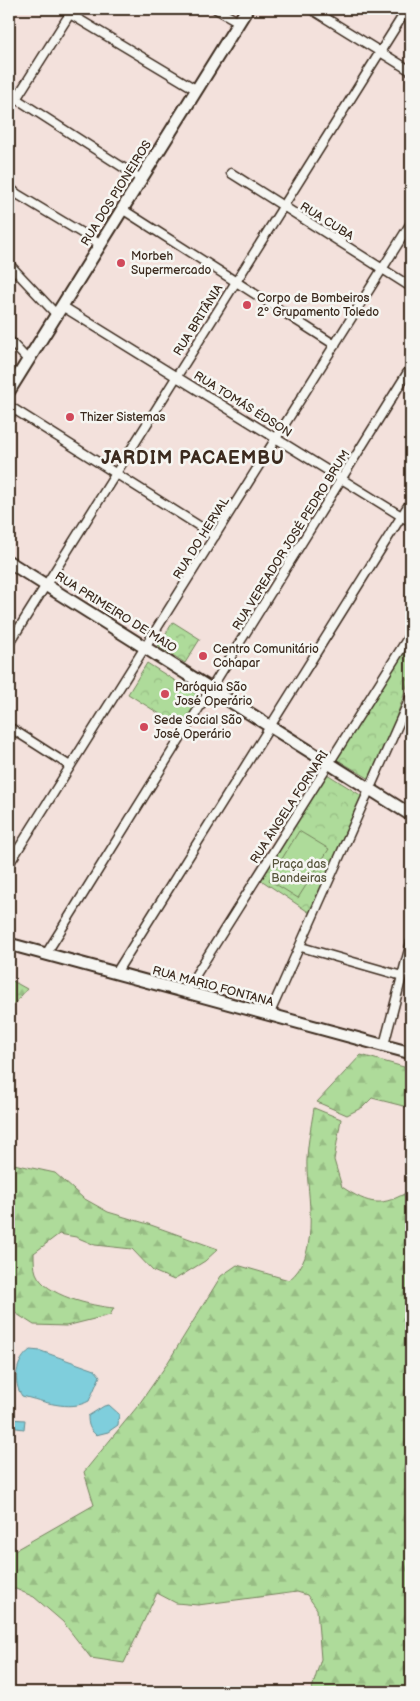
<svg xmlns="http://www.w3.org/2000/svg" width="420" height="1701" font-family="'Balsamiq Sans',sans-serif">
<defs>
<pattern id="forest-firs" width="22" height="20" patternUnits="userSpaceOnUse" patternTransform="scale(1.25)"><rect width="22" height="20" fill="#aedb9a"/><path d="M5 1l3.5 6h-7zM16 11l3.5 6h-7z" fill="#97bc84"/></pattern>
<pattern id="park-crowns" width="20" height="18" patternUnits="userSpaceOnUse" patternTransform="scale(1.25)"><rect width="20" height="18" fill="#aedb9a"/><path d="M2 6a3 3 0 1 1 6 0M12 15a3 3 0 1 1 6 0" fill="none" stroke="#97bc84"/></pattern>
</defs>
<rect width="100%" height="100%" fill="#f3e1dc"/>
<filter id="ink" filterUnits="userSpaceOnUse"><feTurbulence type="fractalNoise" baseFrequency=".02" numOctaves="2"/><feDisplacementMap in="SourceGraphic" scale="10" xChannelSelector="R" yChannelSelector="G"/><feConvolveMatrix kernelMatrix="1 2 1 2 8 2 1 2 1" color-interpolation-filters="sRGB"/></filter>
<g filter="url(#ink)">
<g fill="url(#forest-firs)" stroke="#74825c">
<path d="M9 979 27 989 9 1010Z"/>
<path d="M361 1055 411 1069V1108L372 1098 363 1107 347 1115 317 1102Z"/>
<path d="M314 1108 341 1119 334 1160 342 1187C370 1205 381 1208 411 1190V1687L407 1692H311L321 1659 317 1609 307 1595 297 1592 198 1605 176 1603 157 1593 124 1663 91 1658 63 1622 34 1597 9 1586V1550L17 1549 94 1505 84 1472 137 1407 165 1367 221 1276 237 1265 289 1280C319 1257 309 1203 307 1170 306 1149 311 1128 314 1108Z"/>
<path d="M9 1163 55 1173 83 1198 108 1212 148 1224 218 1249 205 1261 174 1280 153 1271 132 1249 95 1245 76 1237 59 1234 34 1253C34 1259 34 1268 36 1273 45 1296 92 1306 114 1308L110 1315 66 1326 34 1325 9 1309Z"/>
</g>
<g fill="url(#park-crowns)" stroke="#74825c">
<path d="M173 622 200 639 185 663 158 646Z"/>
<path d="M411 635V674L392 730 370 779 336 759Z"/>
<path d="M147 663 201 697 182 728 128 694Z"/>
<path d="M327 774 362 796 310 913 261 880Z"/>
</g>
<path fill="#aedb9a" stroke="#74825c" d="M299 831 329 849 298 898 269 880Z"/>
<g fill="#7fcedc" stroke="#648c90">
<path d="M30 1350 41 1351 95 1370 100 1376 89 1401C69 1412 43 1401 22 1396 12 1382 16 1360 30 1350Z"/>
<path d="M109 1405 119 1414 118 1425 108 1432 96 1435C89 1429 88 1424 88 1416L104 1406Z"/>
<path d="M9 1419 25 1420 24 1429 9 1427Z"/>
</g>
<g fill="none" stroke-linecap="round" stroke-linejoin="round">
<g stroke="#3b2a1e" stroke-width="11">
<g id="street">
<path d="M216 9 239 22"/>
<path d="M311 9 411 71"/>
<path d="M70 14 197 90"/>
<path d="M9 94 141 179"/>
<path d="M16 99 73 9"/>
<path d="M231 173 411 287"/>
<path d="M9 187 17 194 100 244"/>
<path d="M122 209 335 345"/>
<path d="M9 264 56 314"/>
<path d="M62 306 411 522"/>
<path d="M9 340 28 360"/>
<path d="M9 406 215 536"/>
<path d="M9 644 407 9"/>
<path d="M9 727 70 766"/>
<path d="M9 864 411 223"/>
<path d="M301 947 402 976"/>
<path d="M46 954 411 367"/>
<path d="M116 973 411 501"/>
<path d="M185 992 411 633"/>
<path d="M269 1015 411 696"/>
<path d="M384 1045 411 942"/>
</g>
</g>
<g stroke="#3b2a1e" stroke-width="15">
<g id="secondary">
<path d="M9 391 247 9"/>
<path d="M9 562 411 815"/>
<path d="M9 944 411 1053"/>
</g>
</g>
<use href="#street" stroke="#f6f6f2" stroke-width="8"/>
<use href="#secondary" stroke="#f6f6f2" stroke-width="11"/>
</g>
</g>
<g fill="#d1495b" stroke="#f6f6f2" stroke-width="2">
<circle cx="121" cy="263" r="5"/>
<circle cx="247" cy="305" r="5"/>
<circle cx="70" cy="417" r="5"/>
<circle cx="203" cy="656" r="5"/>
<circle cx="165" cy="694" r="5"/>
<circle cx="144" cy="727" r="5"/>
</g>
<g text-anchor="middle" stroke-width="5" stroke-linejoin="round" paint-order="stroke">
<g font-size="12" fill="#3b2a1e" stroke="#f6f6f2">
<text transform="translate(116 193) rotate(-58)" y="4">RUA DOS PIONEIROS</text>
<text transform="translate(327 221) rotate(32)" y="4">RUA CUBA</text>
<text transform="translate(198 320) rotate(-58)" y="4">RUA BRITÂNIA</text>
<text transform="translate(243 404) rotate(32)" y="4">RUA TOMÁS ÉDSON</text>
<text transform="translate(201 538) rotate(-58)" y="4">RUA DO HERVAL</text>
<text transform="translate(291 540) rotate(-58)" y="4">RUA VEREADOR JOSÉ PEDRO BRUM</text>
<text transform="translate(116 612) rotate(32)" y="4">RUA PRIMEIRO DE MAIO</text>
<text transform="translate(289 807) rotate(-57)" y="4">RUA ÂNGELA FORNARI</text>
<text transform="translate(213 986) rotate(15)" y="4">RUA MARIO FONTANA</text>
</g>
<g font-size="12" fill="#3b2a1e" stroke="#f6f6f2" text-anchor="start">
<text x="131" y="260">Morbeh<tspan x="131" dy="14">Supermercado</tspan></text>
<text x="257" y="302">Corpo de Bombeiros<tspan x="257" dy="14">2º Grupamento Toledo</tspan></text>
<text x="80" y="421">Thizer Sistemas</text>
<text x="213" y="653">Centro Comunitário<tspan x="213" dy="14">Cohapar</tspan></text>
<text x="175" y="691">Paróquia São<tspan x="175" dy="14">José Operário</tspan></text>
<text x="154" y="724">Sede Social São<tspan x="154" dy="14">José Operário</tspan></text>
</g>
<g font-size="12" fill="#58563d" stroke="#f6f6f2">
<text x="299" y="868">Praça das<tspan x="299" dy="14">Bandeiras</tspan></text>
</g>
<g font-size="18" font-weight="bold" letter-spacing="1" fill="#3b2a1e" stroke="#f6f6f2">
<text x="193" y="464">JARDIM PACAEMBU</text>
</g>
</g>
<rect width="420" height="1701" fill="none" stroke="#f6f6f2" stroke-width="30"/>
<rect x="15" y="15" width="390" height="1671" fill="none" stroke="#3b2a1e" stroke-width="2" filter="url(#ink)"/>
</svg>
